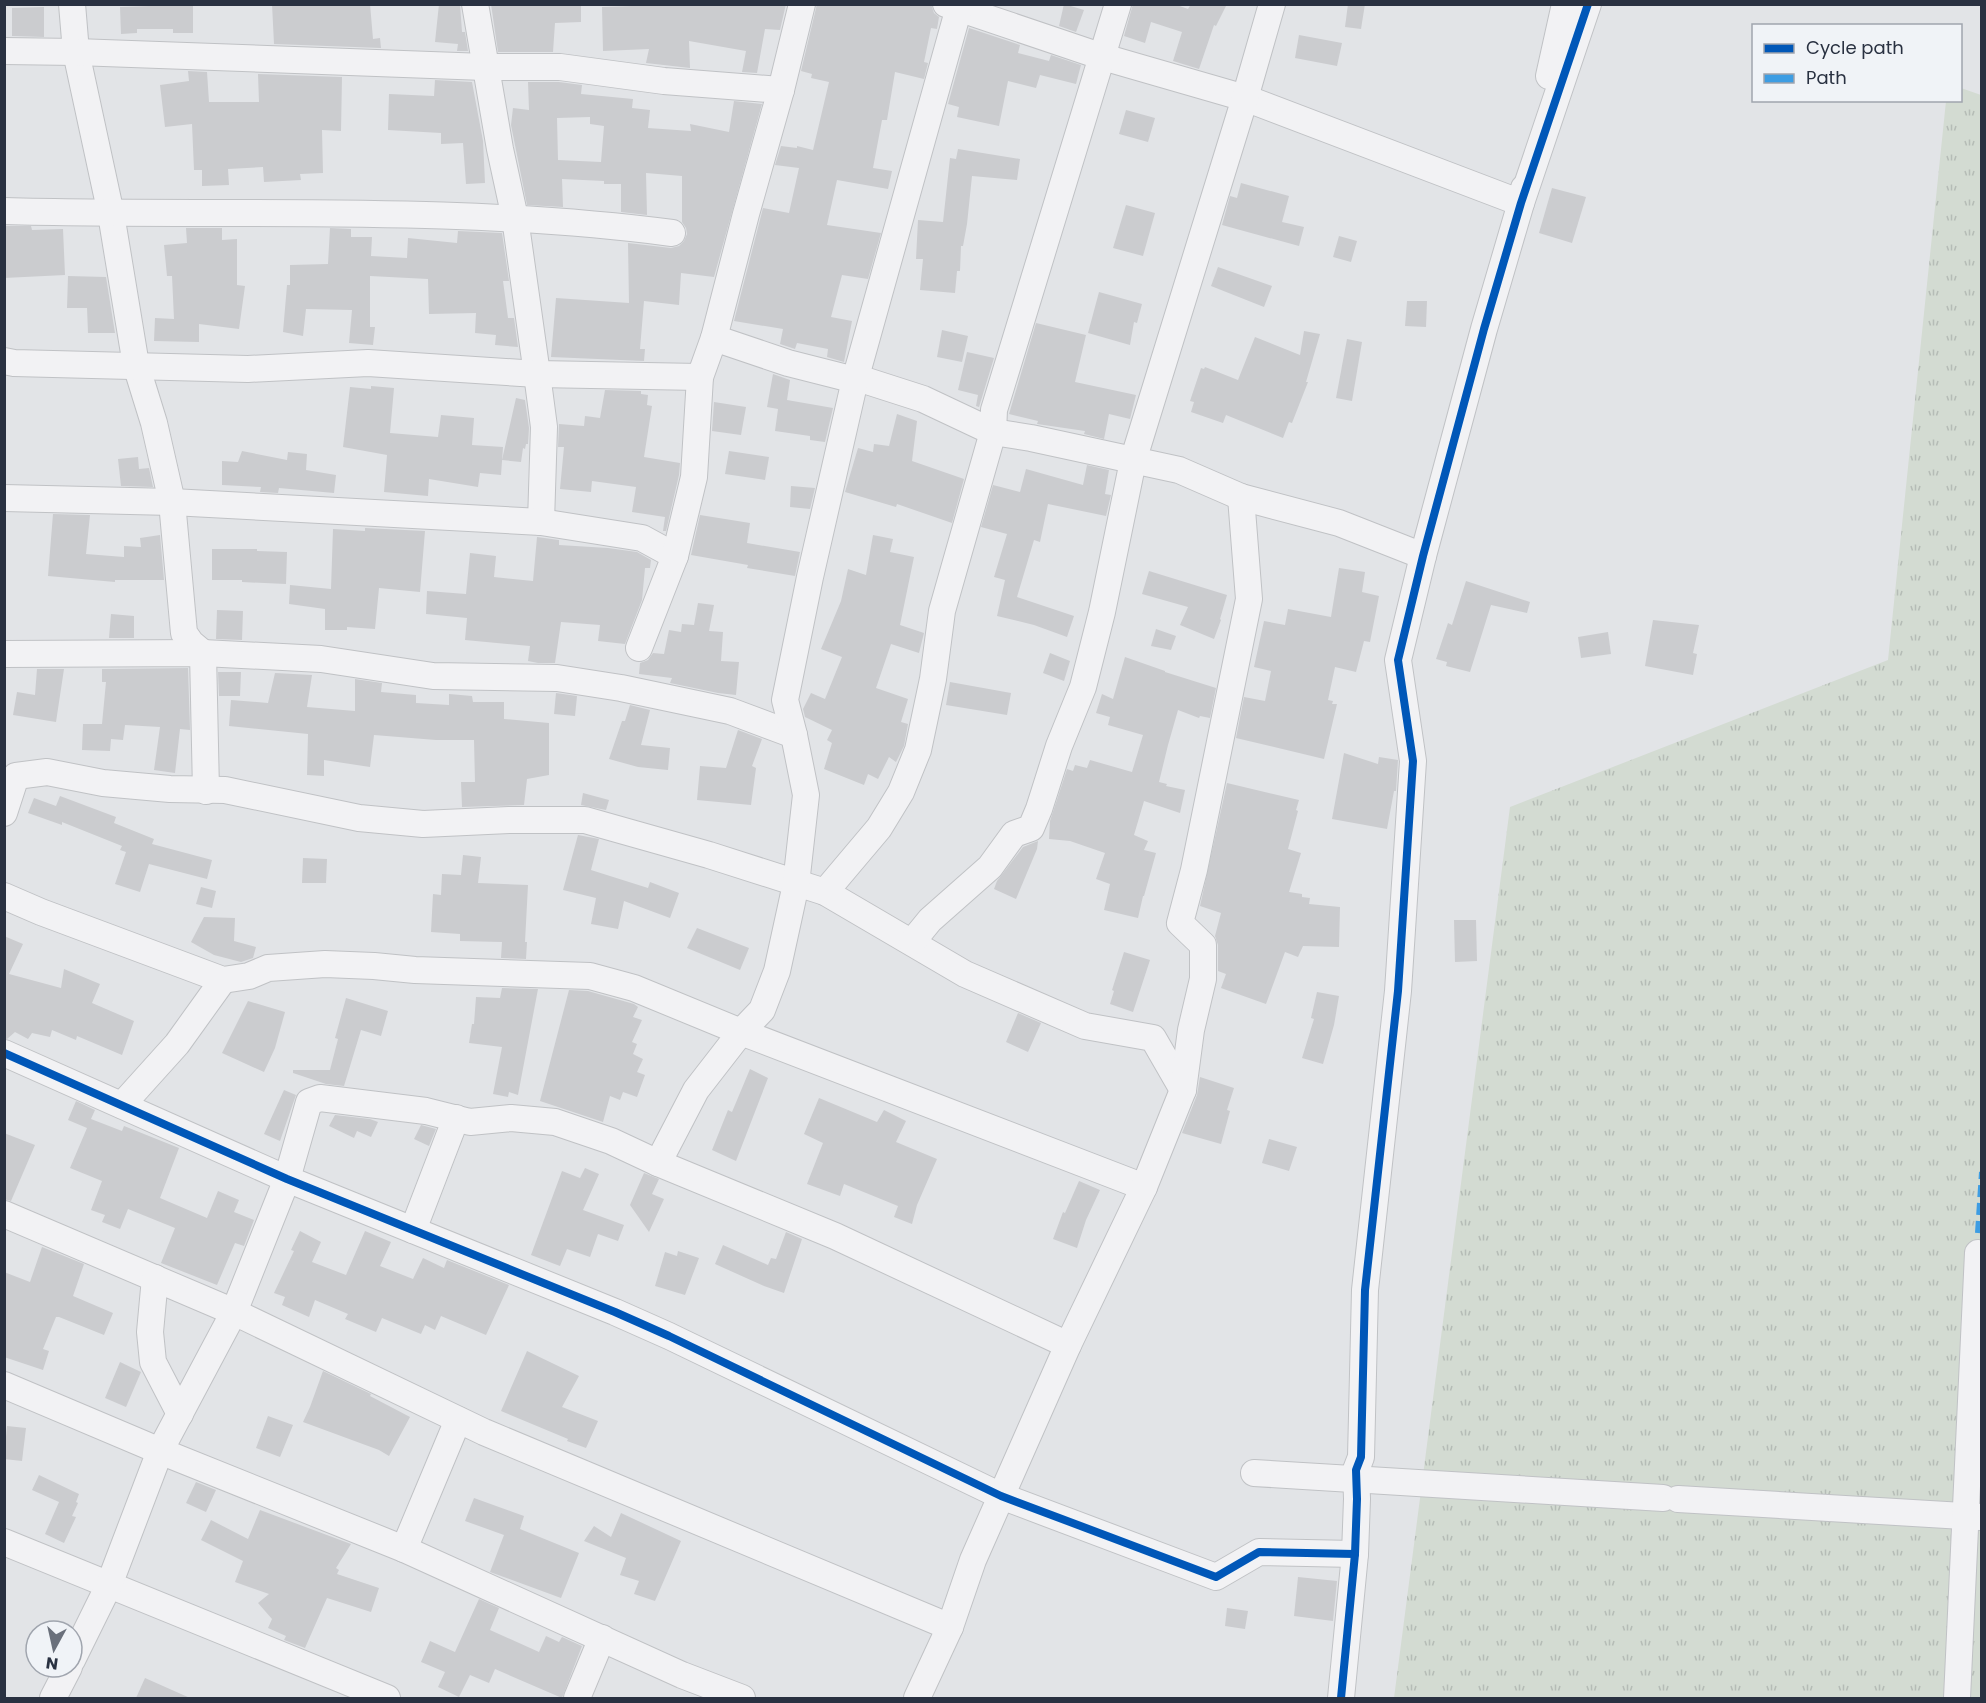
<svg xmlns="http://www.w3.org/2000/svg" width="1986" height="1703" font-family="Poppins,sans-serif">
<defs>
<pattern id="grass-tufts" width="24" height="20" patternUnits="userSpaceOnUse" patternTransform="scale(1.5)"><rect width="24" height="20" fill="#d3dbd2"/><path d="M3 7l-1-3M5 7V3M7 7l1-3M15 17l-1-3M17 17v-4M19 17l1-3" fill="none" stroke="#b5bcb6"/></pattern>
</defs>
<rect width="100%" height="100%" fill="#e2e4e7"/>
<path fill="url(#grass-tufts)" d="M1961 88 1981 95V1698H1394L1510 807 1888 660 1946 101 1960 100Z"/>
<g fill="#cbcccf" fill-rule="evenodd">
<path d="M149 4H193V33H173V29H137V33L121 34 120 7 149 6Z"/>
<path d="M272 4H370L373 39 380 38 381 48 274 44Z"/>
<path d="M439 4H460L462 32H465L468 51H457L458 44 435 42Z"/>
<path d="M491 4H581V22L555 23 553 52H498Z"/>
<path d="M691 4H786L780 30 765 29 757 73 742 72 746 51 689 41 690 68 646 63 649 49 603 51 602 7Z"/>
<path d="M817 4H931L934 13 939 17 937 29 931 28 924 62 928 63 924 79 895 72 887 120H882L873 168 892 171 888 189 837 180 827 225 881 233 868 279 842 275 831 317 852 321 844 362 827 357 828 349 797 343 795 349 780 344 783 329 734 321 763 208 789 213 799 168 775 165 781 146 797 148V146L813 150 829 82 811 78 812 74 801 71Z"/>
<path d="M1064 4 1084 10 1076 32 1059 26Z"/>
<path d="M1133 4H1174L1188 9 1191 4H1227L1216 26 1214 25 1199 69 1173 61 1182 32 1151 22 1145 43 1124 36Z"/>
<path d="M1348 4H1365L1361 29 1345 27Z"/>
<path d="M44 7V37L12 36V8Z"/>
<path d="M969 28 1020 45 1018 53 1049 61 1051 55 1081 65 1076 84 1040 75 1036 88 1008 81 999 126 957 117 959 107 948 104Z"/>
<path d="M1299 35 1342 43 1337 66 1295 58Z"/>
<path d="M188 71 207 72 209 102H259L258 74 342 77 341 131 322 130 323 173 300 174 301 180 264 182 263 167 228 169 229 185 202 186V170H194L192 124 165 127 160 85 189 81Z"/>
<path d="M435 80 472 82 483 141 485 183 466 184 463 143 441 144V133L388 130 389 94 434 96Z"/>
<path d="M528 82H559L582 85 581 94 633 99 632 108 650 110 648 128 691 131 690 124 729 132 734 101 762 104 714 277 681 273 679 305 644 301 640 349H645L644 361 551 357 556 298 629 303 628 243 671 248 679 246 684 241 687 234 686 228 682 222V176L646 173 647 215 621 212V184H604V181L562 179 563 207 527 205 511 125 513 108 529 110ZM590 117V124L604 126 601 162 558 160 557 118Z"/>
<path d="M1126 110 1155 118 1148 142 1119 134Z"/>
<path d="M958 149 1020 159 1017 180 972 176 967 224 963 246H961L960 271H957L955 293 920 290 923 259H916L918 220 943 222 950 158 956 159Z"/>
<path d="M1241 183 1289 196 1282 222 1304 227 1299 246 1222 225 1230 196 1237 198Z"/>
<path d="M1552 188 1586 197 1572 243 1539 233Z"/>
<path d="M1126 205 1155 213 1143 256 1113 248Z"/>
<path d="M4 226H31L32 230 63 229 65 275 4 278Z"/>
<path d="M186 228H222V240L237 239V285L245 286 239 329 199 324V342L154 341 155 318 174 319 172 276H167L164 245 187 243Z"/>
<path d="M330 228 351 229V237H372L371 256 407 258 408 238 457 243 458 231 502 233 509 281H503L508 318H514L518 347 495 345 496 335 475 333 476 313 429 314 428 279 370 276V327H375L373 345 349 343 352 310 306 309 303 336 283 332 287 285H290V265L328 264Z"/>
<path d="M1339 236 1357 241 1351 262 1333 257Z"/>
<path d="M1218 267 1272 286 1264 307 1211 286Z"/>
<path d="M68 276 106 277 115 333H88L87 308H67Z"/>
<path d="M1099 292 1142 304 1137 323 1134 322 1130 345 1088 333Z"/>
<path d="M1407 301H1427L1426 327 1405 326Z"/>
<path d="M1036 323 1086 335 1075 382 1136 395 1130 419 1109 414 1104 439 1084 434 1085 431 1037 424 1038 421 1009 414Z"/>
<path d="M942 330 968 336 962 362 937 357Z"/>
<path d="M1304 331 1320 334 1306 382H1308L1292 423 1289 422 1283 438 1226 415 1223 423 1191 412 1194 402 1190 401 1201 368 1204 369 1205 367 1238 380 1255 337 1300 355Z"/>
<path d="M1347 339 1362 342 1352 401 1336 398Z"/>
<path d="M967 352 994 358 979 407 976 406 978 395 958 390Z"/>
<path d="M773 374 790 380 787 400 833 408 825 442 810 440V436L775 431 778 409 767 407Z"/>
<path d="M371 386 394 388 390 433 438 437 441 415 474 418 472 445 503 447 501 475 480 473 478 487 429 479 428 496 384 492 387 455 343 447 350 387 371 389Z"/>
<path d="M605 390 641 391V394L648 395 647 405 652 406 644 457 680 463 679 475 666 531H663L665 517 632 512 636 487 592 481 591 492 560 489 564 447H558L559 424 584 426 585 416 600 418Z"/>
<path d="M516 398 525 400 529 428 528 444H526L525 449 523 448 521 462 502 460Z"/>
<path d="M714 402 746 407 741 435 712 431Z"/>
<path d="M897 414 917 421 912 461 964 479 952 523 897 504 896 507 845 492 858 448 873 452 874 444 889 446Z"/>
<path d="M242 451 287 460 288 452 307 454 306 470 336 475 334 493 279 488 278 493 260 492 261 487 222 485V461L238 462Z"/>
<path d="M729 451 769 457 765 480 725 474Z"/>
<path d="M138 457 139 469 149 468 153 487 121 486 118 459Z"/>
<path d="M1087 465 1109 470 1105 494 1111 495 1106 516 1048 504 1040 542 1034 540 1017 597 1074 616 1067 637 1034 625 997 616 1005 580 994 577 1007 534 981 527 993 485 1020 492 1026 469 1083 485Z"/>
<path d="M791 486 815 488 810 509 790 507Z"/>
<path d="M53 514 90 515 86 554 124 557V546L141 547 140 538 160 535 164 580H115V582L48 576Z"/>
<path d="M700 515 750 523 747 543 800 552 795 576 747 568 748 565 691 555Z"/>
<path d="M365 528 425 531 420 592 379 588 375 629 347 627V630H325V609L289 604 290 585 331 589 333 529 365 531Z"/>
<path d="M873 535 893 539 890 552 914 557 900 625 924 633 919 653 891 644 876 688 908 699 901 722 908 724 904 746 896 762 889 757 878 779 868 774 864 785 824 769 832 743 827 740 832 730 805 717 803 709 811 693 825 699 842 657 821 649 841 601 848 569 866 575Z"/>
<path d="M537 537 559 540V545L608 548 637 552 651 560 650 568H645L642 600 625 644 598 641 600 625 561 622 555 663H538L528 661 530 646 465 640 467 618 426 614 427 591 466 594 470 553 496 556 494 577 533 581Z"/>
<path d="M212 549H257V551L287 552 286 584 242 582V580H212Z"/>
<path d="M1339 568 1365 572 1362 592 1379 596 1370 642 1364 641 1356 672 1335 667 1328 700 1333 701 1332 704H1337L1324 759 1236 738 1244 697 1265 701 1271 671 1254 667 1264 621 1285 625 1288 609 1331 617Z"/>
<path d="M1149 571 1227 595 1220 619 1221 620 1214 639 1180 625 1188 607 1142 594Z"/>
<path d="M1466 581 1530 602 1527 613 1491 605 1470 672 1446 666 1447 662 1436 659 1448 623 1452 625Z"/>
<path d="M698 603 714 605 709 631 723 632 721 661 739 662 736 695 718 693 670 683 672 678 639 674 640 663 648 660 653 653 664 654 669 630 681 632 682 624 694 625Z"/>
<path d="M217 610 243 611 242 640 216 639Z"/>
<path d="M111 614 134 616V638H109Z"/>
<path d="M1653 620 1699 625 1693 653 1697 654 1693 675 1645 666Z"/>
<path d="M1156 629 1176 636 1171 650 1151 646Z"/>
<path d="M1608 632 1611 654 1581 658 1578 637Z"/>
<path d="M1050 653 1070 661 1064 681 1043 673Z"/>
<path d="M1125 657 1165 671V672L1216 688 1210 718 1200 716 1199 718 1178 710 1168 745 1159 782 1167 784 1166 786 1185 790 1180 813 1144 801 1134 835 1148 841 1144 850 1156 853 1144 896H1143L1138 918 1104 910 1110 884 1096 879 1105 853 1070 841 1049 839 1050 821 1067 769 1073 771 1075 765 1087 768 1090 760 1132 772 1143 735 1108 725 1110 717 1096 713 1102 694 1113 699Z"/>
<path d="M188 668 190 730 180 729 175 773 154 770 160 727 125 725 123 740 111 739 110 751 82 750 83 724H102L106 682H102V669Z"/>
<path d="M37 669H64L56 722 13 715 17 692 35 695Z"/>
<path d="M218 672H241L240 696H219Z"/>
<path d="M275 673 312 675 307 707 355 711V679L382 683 381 692 416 695V703L449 705V694L472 696 473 702H504V719L549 723V775L527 779 524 805 462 807 461 782H475L474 740H436L374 735 370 767 324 760V776L307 775 308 734 229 726 231 700 268 703Z"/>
<path d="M950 682 1011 693 1007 715 946 705Z"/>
<path d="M556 693 577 696 575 716 554 714Z"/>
<path d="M630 705 650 710 641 745 670 748 668 770 638 767 609 759 622 721H625Z"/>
<path d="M738 730 762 739 752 766 756 768 751 805 697 800 700 766 726 768Z"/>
<path d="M1344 753 1378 764 1379 757 1398 760 1396 791H1394L1387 829 1332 819Z"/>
<path d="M1227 783 1299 800 1296 810 1298 811 1288 849 1301 853 1289 892 1302 894V897L1310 898 1309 904 1340 907 1339 947 1303 946 1298 957 1285 952 1266 1004 1221 988 1226 974 1218 971V945L1215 936 1221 913 1200 906Z"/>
<path d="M583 793 609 800 606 810 581 805Z"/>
<path d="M60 796 116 817 114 823 154 839 152 844 212 860 207 879 149 864 140 892 115 884 126 852 120 850 122 846 62 822V825L28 813 34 798 56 806Z"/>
<path d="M578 835 599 839 591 870 648 888 650 882 679 893 670 918 624 901 618 929 591 924 596 898 563 890Z"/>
<path d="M1038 841 1037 849 1016 899 994 889 997 881 1023 847Z"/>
<path d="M463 855 481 857 478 883 528 885 525 942H527L526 959 501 958 502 942 460 941V934L431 932 433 894 441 895 442 874 461 875Z"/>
<path d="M303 858 327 859 326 883H302Z"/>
<path d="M201 887 216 891 212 908 196 904Z"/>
<path d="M204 917 235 918 234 941 256 947 253 958 241 962 214 955 191 942Z"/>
<path d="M1454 920H1476L1477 961 1455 962Z"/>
<path d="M697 928 749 948 740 970 687 948Z"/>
<path d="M4 936 23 944 9 974 61 988 64 969 100 984 92 1003 134 1021 122 1055 77 1036 76 1040 52 1030 50 1037 32 1033 28 1039 15 1032 7 1039 4 1038Z"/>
<path d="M1124 952 1150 960 1133 1012 1110 1004 1114 991 1112 990Z"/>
<path d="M502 988 538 989 518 1095 509 1092 508 1097 493 1094 502 1047 469 1043 472 1024H474L476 997 500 998Z"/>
<path d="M569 990 588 991 634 1004 638 1007 633 1017 642 1020 632 1042 637 1044 633 1054 643 1059 637 1072 645 1075 637 1097 623 1092 620 1100 610 1096 603 1122 540 1101Z"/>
<path d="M1317 992 1339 996 1334 1025 1323 1064 1302 1058 1314 1019 1311 1018Z"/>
<path d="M346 998 388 1011 381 1036 361 1030 344 1086 326 1084 293 1073V1070H330L338 1039 335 1038Z"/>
<path d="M248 1001 285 1012 275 1048 264 1072 222 1053Z"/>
<path d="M1018 1013 1041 1023 1028 1052 1006 1042Z"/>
<path d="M750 1069 768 1078 736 1161 712 1150 728 1110 732 1112Z"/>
<path d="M1200 1077 1234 1088 1227 1110 1230 1111 1221 1144 1182 1133 1197 1095Z"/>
<path d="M284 1090 296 1095 280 1141 264 1134Z"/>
<path d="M819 1098 877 1122 884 1110 906 1121 896 1142 937 1159 917 1205 912 1224 894 1217 898 1206 844 1184 840 1196 807 1184 823 1143 804 1134Z"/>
<path d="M76 1101 95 1110 91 1119 122 1131 124 1126 179 1148 160 1198 207 1218 218 1191 239 1200 234 1212 254 1220 244 1246 235 1243 217 1285 161 1263 175 1228 128 1209 120 1229 102 1222 105 1215 91 1210 102 1181 70 1168 87 1128 68 1120Z"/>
<path d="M335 1115 370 1119 378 1122 371 1137 357 1131 354 1138 329 1126Z"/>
<path d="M421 1125 436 1129 429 1146 414 1139Z"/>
<path d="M4 1133 35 1145 11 1201 4 1199Z"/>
<path d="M1269 1139 1297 1147 1289 1171 1262 1163Z"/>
<path d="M585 1168 599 1174 583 1210 624 1225 618 1241 598 1234 590 1257 567 1249 560 1266 531 1255 562 1171 580 1178Z"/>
<path d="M644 1173 659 1179 652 1194 664 1199 649 1232 630 1205Z"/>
<path d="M1079 1181 1100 1190 1086 1220 1077 1248 1053 1239 1063 1212 1065 1213Z"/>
<path d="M300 1231 321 1242 312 1262 346 1275 365 1231 391 1242 380 1266 413 1279 423 1258 444 1268 447 1260 509 1285 486 1335 441 1316 435 1330 425 1325 421 1334 382 1318 376 1332 345 1319 348 1314 315 1300 309 1317 282 1305 285 1297 274 1293 294 1251 291 1250Z"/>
<path d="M786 1232 802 1239 784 1293 764 1286 715 1264 723 1245 768 1265 771 1258 776 1259Z"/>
<path d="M42 1247 84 1264 73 1296 113 1313 104 1335 59 1317H56L43 1349 49 1351 43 1370 4 1357V1272L30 1282Z"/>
<path d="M678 1251 699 1258 685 1295 655 1286 665 1252 677 1256Z"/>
<path d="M527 1351 579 1376 562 1407 598 1421 586 1448 567 1441 568 1439 501 1411Z"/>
<path d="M120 1362 141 1372 126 1407 105 1398Z"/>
<path d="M323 1371 371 1394 370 1396 410 1417 389 1456 379 1450 303 1422 310 1407Z"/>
<path d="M268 1416 293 1425 280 1457 256 1448Z"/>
<path d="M7 1426 26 1428 22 1461 4 1459Z"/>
<path d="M39 1475 79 1494 76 1502 78 1503 72 1516 76 1517 64 1543 45 1534 59 1502 32 1490Z"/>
<path d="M196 1482 216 1490 206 1512 186 1503Z"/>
<path d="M474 1498 524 1516 520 1529 579 1553 561 1598 490 1572 504 1535 465 1521Z"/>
<path d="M260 1510 351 1544 336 1568 339 1570 337 1574 379 1588 371 1612 327 1598 305 1648 284 1640 286 1636 268 1628 272 1619 258 1603 269 1594 235 1582 243 1561 201 1540 211 1520 248 1539Z"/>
<path d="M621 1513 681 1541 655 1601 634 1594 639 1581 620 1575 626 1558 584 1541 594 1526 611 1537Z"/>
<path d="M1298 1577 1337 1581 1333 1621 1294 1616Z"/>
<path d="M479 1599 499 1608 490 1630 539 1652 546 1636 559 1642 562 1637 582 1646 562 1698 495 1669 489 1683 470 1675 459 1697 438 1687 445 1672 421 1662 430 1641 455 1652Z"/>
<path d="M1227 1608 1248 1611 1245 1629 1225 1626Z"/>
<path d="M145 1678 190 1698H136Z"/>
</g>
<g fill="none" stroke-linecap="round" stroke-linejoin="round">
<g stroke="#c0c2c5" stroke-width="28">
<g id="minor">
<path d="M72 4 76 52 111 214 136 365 154 423 172 502 184 633 191 643 203 653 206 791"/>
<path d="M475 4 500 149 515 218 537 374 544 427 541 522"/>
<path d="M946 4 1103 57 1245 98 1521 203 1524 188"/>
<path d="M4 51 76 52 485 67H560L664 81 781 90"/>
<path d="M1549 76 1565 4"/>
<path d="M4 211C227 217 451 204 672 233"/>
<path d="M714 338 788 363 855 380 867 381 923 399 993 432 1031 438 1179 470 1241 497 1339 523 1423 556"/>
<path d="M4 361 14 363 248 369 368 363 537 374 700 377"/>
<path d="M4 498 172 502 541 522 642 538 675 556"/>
<path d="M639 648 675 556 694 477 700 377 714 338 746 214 781 90 802 4"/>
<path d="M4 654 203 653 321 659 433 676 557 678 621 688 730 711 794 735"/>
<path d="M4 813 16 776 47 772 103 783 170 789 225 790 359 818 423 824 509 820H585L709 855 825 892 965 974 1085 1026 1153 1038 1183 1090"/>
<path d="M825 892 879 828 901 792 918 750 933 679 942 611 993 432 994 410 1118 4"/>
<path d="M4 896 41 912 223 980 249 976 268 968 325 964 374 966 415 970 590 976 634 988 741 1032 1144 1187"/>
<path d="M912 942 930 920 990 867 1014 834 1031 828 1039 809 1059 746 1083 687 1102 612 1133 461 1245 98 1272 4"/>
<path d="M4 1053 287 1179 615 1312 669 1336 1001 1496 1216 1577 1259 1552 1355 1554"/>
<path d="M122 1105 177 1044 223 980"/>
<path d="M658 1163 696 1090 741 1032 762 1010 777 971 796 884 806 795 794 735 785 700 810 577 855 380 960 4"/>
<path d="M4 1214 234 1312 484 1432 950 1627"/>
<path d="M413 1230 456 1118"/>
<path d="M155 1278 150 1332 153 1362 180 1414"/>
<path d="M4 1385 160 1451 404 1549 682 1675 742 1698"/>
<path d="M1254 1473 1663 1498"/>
<path d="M1678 1499 1980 1517"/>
<path d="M4 1542 387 1698"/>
<path d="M404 1549 458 1420"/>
<path d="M72 1660 109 1585 160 1451 234 1312 287 1179 309 1102 320 1098 426 1111 470 1122 511 1118 555 1122 611 1141 658 1163 835 1236 1068 1345"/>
<path d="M53 1698 69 1667"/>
<path d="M577 1698 602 1638"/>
<path d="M917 1698 950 1627 973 1560 1068 1345 1144 1187 1183 1090 1191 1030 1203 979V945L1180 923 1194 870 1249 599 1241 497"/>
<path d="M1341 1698 1355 1554 1357 1499 1356 1470 1361 1457 1365 1290 1398 991 1413 761 1398 660 1423 556 1484 329 1521 203 1588 4"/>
<path d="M1957 1698 1978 1253"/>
</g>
</g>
<use href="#minor" stroke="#f2f2f4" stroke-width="26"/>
<path stroke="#3d9de3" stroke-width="6" stroke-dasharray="12 6" stroke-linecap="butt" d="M1978 1233 1982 1172"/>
<g stroke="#f0f3f7" stroke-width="11">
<g id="cycleway">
<path d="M4 1053 287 1179 615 1312 669 1336 1001 1496 1216 1577 1259 1552 1355 1554"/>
<path d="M1341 1698 1355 1554 1357 1499 1356 1470 1361 1457 1365 1290 1398 991 1413 761 1398 660 1423 556 1484 329 1521 203 1588 4"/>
</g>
</g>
<use href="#cycleway" stroke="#0057b8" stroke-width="8"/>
</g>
<rect width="1986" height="1703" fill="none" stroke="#293141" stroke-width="12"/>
<rect x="1752" y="24" width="210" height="78" fill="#f0f3f7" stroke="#a0a5ae" stroke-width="1.5"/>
<rect x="1764" y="44" width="30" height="9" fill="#0057b8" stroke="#a0a5ae" stroke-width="1.5"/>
<text x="1806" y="54" font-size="18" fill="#293141">Cycle path</text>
<rect x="1764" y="74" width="30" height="9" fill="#3d9de3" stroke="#a0a5ae" stroke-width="1.5"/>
<text x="1806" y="84" font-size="18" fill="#293141">Path</text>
<g transform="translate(54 1649) rotate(188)"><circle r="28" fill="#f0f3f7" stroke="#a0a5ae" stroke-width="1.5"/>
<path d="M0-4.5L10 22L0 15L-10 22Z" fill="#6a707b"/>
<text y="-9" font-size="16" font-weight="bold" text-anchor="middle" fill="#293141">N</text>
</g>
</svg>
